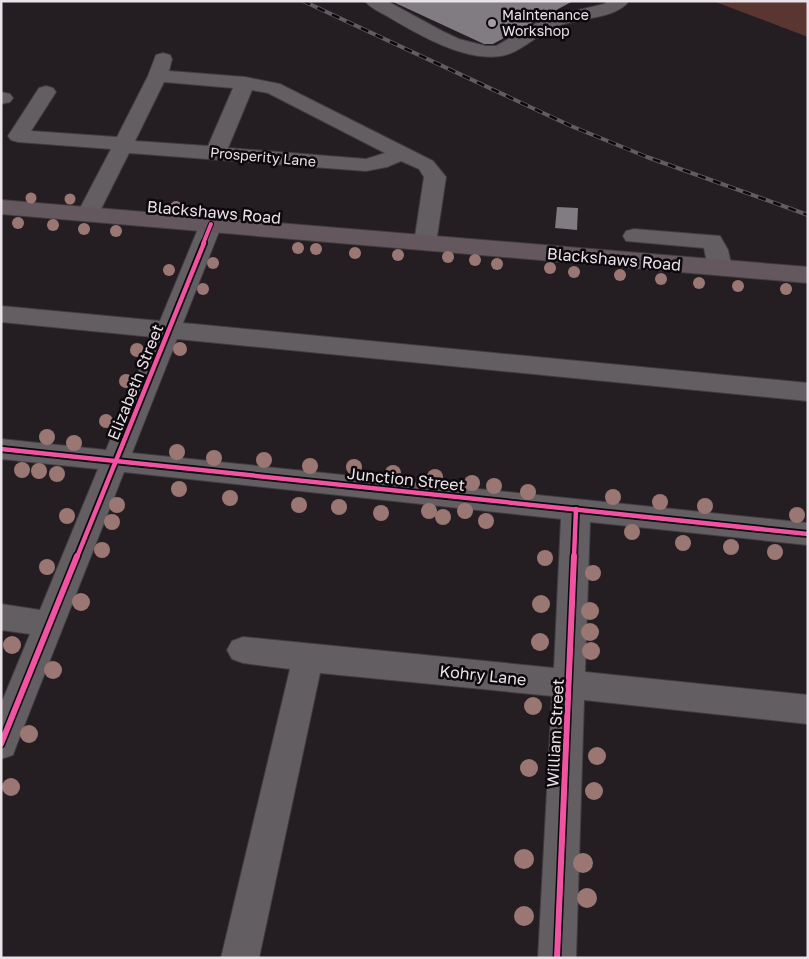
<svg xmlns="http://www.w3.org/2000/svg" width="809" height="959" font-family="'Golos Text',sans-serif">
<rect width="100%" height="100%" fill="#241e23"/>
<path fill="#5a3631" d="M713 1H808V37Z"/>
<g fill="#807c82">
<path d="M391 1H573L493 44H484Z"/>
<path d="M557 207 578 208 577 230 555 228Z"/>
</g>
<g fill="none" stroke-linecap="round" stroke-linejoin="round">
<g stroke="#413c40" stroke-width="2">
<g id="minor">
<path d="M365 1H387L442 31 459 39 486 46H496L545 18 604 4 608 1H629C616 19 578 18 558 26 538 33 521 53 501 56 465 62 417 34 387 16 380 12 370 8 365 1Z"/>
<path d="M163 53 170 55 172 59 169 71 245 77 280 84 433 161 446 177 436 243 433 248 425 250 417 248 414 243 424 177 419 169 401 161 387 167 366 171 129 153 96 219 88 221 80 219 77 214 111 149 18 142 11 140 8 136 39 88 46 86 53 88 56 92 31 131 117 137 148 76 156 55ZM164 82 233 88 208 146 135 141ZM252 90 268 93 385 153 366 159 228 148Z"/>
<path d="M1 92 10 94 13 98 10 102 1 104Z"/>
<path d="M211 217 219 219 222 224 183 323 808 383V401L177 339 132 453 808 523V545L590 522 585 672 808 695V724L584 700 576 958H538L552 696 320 673 259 958H221L290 669 243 663 232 659 227 650 232 641 243 637 554 668 561 519 124 472 17 744 13 755 1 759V704L30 634 1 630V604L40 610 98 469 1 459V439L106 450 153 337 1 322V306L160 321 200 224 203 219Z"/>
<path d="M634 229 720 236 728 250 732 268 728 273 720 275 712 273 708 268 704 248 626 241 623 236 626 231Z"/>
</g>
</g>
<g stroke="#413c40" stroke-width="2">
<path id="major" d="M1 200 808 267V283L1 214Z"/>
</g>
<use href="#minor" fill="#625e62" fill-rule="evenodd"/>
<use href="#major" fill="#64585e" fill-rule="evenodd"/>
<g stroke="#615c60" stroke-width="4">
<path id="rail" d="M303 1 571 126 647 157 808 215"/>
</g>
<use href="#rail" stroke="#0c080c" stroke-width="2.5" stroke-dasharray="8" stroke-linecap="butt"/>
<g stroke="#0c080c" stroke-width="6">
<path id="cycleway-far2" d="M203 244 211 224"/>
</g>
<g stroke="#0c080c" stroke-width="8">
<g id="cycleway-far1">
<path d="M1 449 808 534"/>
<path d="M77 557 204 243"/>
<path d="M574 557 576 509"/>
</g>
</g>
<g stroke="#0c080c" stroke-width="9">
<g id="cycleway">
<path d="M1 744 77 556"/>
<path d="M557 958 574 556"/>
</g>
</g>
<use href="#cycleway-far2" stroke="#f153a3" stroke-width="4"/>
<use href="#cycleway-far1" stroke="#f153a3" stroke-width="4.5"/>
<use href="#cycleway" stroke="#f153a3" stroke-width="6"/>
</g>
<g fill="#9a7773">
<circle cx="31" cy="198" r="5.5"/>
<circle cx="70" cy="199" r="5.5"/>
<circle cx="176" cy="207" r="6"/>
<circle cx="18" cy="223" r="6"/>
<circle cx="53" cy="225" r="6"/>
<circle cx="84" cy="229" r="6"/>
<circle cx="116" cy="231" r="6"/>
<circle cx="298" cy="248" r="6"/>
<circle cx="316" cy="249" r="6"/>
<circle cx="355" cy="253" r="6"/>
<circle cx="398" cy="255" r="6"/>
<circle cx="448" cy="257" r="6"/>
<circle cx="475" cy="260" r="6"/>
<circle cx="213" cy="263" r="6"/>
<circle cx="497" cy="264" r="6"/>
<circle cx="550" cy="268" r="6"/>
<circle cx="169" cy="270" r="6"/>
<circle cx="574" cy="272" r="6"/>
<circle cx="620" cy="275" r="6"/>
<circle cx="661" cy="279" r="6"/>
<circle cx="699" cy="283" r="6"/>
<circle cx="738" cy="286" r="6"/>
<circle cx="203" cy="289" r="6"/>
<circle cx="786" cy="289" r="6"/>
<circle cx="180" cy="349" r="7"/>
<circle cx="137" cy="350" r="7"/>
<circle cx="126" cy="381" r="7"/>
<circle cx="106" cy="421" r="7"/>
<circle cx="47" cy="437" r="8"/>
<circle cx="74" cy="443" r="8"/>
<circle cx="177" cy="452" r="8"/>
<circle cx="214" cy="458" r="8"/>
<circle cx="264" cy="460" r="8"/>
<circle cx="310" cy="466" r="8"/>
<circle cx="354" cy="467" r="8"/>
<circle cx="22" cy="470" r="8"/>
<circle cx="39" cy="471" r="8"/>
<circle cx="393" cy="473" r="8"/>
<circle cx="57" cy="474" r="8"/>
<circle cx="435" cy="477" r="8"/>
<circle cx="472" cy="483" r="8"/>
<circle cx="494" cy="486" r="8"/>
<circle cx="179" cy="489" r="8"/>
<circle cx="528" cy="492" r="8"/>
<circle cx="613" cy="497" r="8"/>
<circle cx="230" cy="498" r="8"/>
<circle cx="660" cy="502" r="8"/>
<circle cx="117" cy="505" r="8"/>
<circle cx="299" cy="505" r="8"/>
<circle cx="705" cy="506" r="8"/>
<circle cx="339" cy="507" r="8"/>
<circle cx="429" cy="511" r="8"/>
<circle cx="465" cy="511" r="8"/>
<circle cx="381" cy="513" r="8"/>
<circle cx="797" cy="515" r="8"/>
<circle cx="67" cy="516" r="8"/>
<circle cx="443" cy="517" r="8"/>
<circle cx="486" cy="521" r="8"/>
<circle cx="112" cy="522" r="8"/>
<circle cx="632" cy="532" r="8"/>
<circle cx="683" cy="543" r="8"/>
<circle cx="731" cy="547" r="8"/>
<circle cx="102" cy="550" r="8"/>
<circle cx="775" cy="552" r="8"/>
<circle cx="545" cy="558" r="8"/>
<circle cx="47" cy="567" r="8"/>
<circle cx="593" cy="573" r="8"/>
<circle cx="81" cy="602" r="9"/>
<circle cx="541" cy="604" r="9"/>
<circle cx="590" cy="611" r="9"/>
<circle cx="590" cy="632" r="9"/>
<circle cx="540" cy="642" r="9"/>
<circle cx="12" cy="645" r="9"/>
<circle cx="591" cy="651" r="9"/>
<circle cx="53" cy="670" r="9"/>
<circle cx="533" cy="706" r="9"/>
<circle cx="29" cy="734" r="9"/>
<circle cx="597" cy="756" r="9"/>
<circle cx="529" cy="768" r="9"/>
<circle cx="11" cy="787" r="9"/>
<circle cx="594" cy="791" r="9"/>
<circle cx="524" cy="859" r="10"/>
<circle cx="583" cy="863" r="10"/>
<circle cx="587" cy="898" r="10"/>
<circle cx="524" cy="916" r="10"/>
</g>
<circle fill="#a59da4" stroke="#0c080c" stroke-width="2" cx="492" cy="23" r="5"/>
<g text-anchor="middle" stroke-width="5" stroke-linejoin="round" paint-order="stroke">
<g font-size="14" fill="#eae2e9" stroke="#0c080c" text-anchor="start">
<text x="502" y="20">Maintenance<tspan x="502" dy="16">Workshop</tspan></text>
</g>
<g font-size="14" fill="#eae2e9" stroke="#0c080c">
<text transform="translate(263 157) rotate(5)" y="5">Prosperity Lane</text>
</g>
<g font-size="16" fill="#eae2e9" stroke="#0c080c">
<text transform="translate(214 212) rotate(5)" y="6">Blackshaws Road</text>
<text transform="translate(614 259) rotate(5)" y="6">Blackshaws Road</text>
<text transform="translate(135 382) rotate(-68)" y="6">Elizabeth Street</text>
<text transform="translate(406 479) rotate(6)" y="6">Junction Street</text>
<text transform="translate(483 675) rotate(6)" y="6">Kohry Lane</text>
<text transform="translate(555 733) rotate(-87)" y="6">William Street</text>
</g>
</g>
<rect width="809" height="959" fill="none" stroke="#eae2e9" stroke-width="5"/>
</svg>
